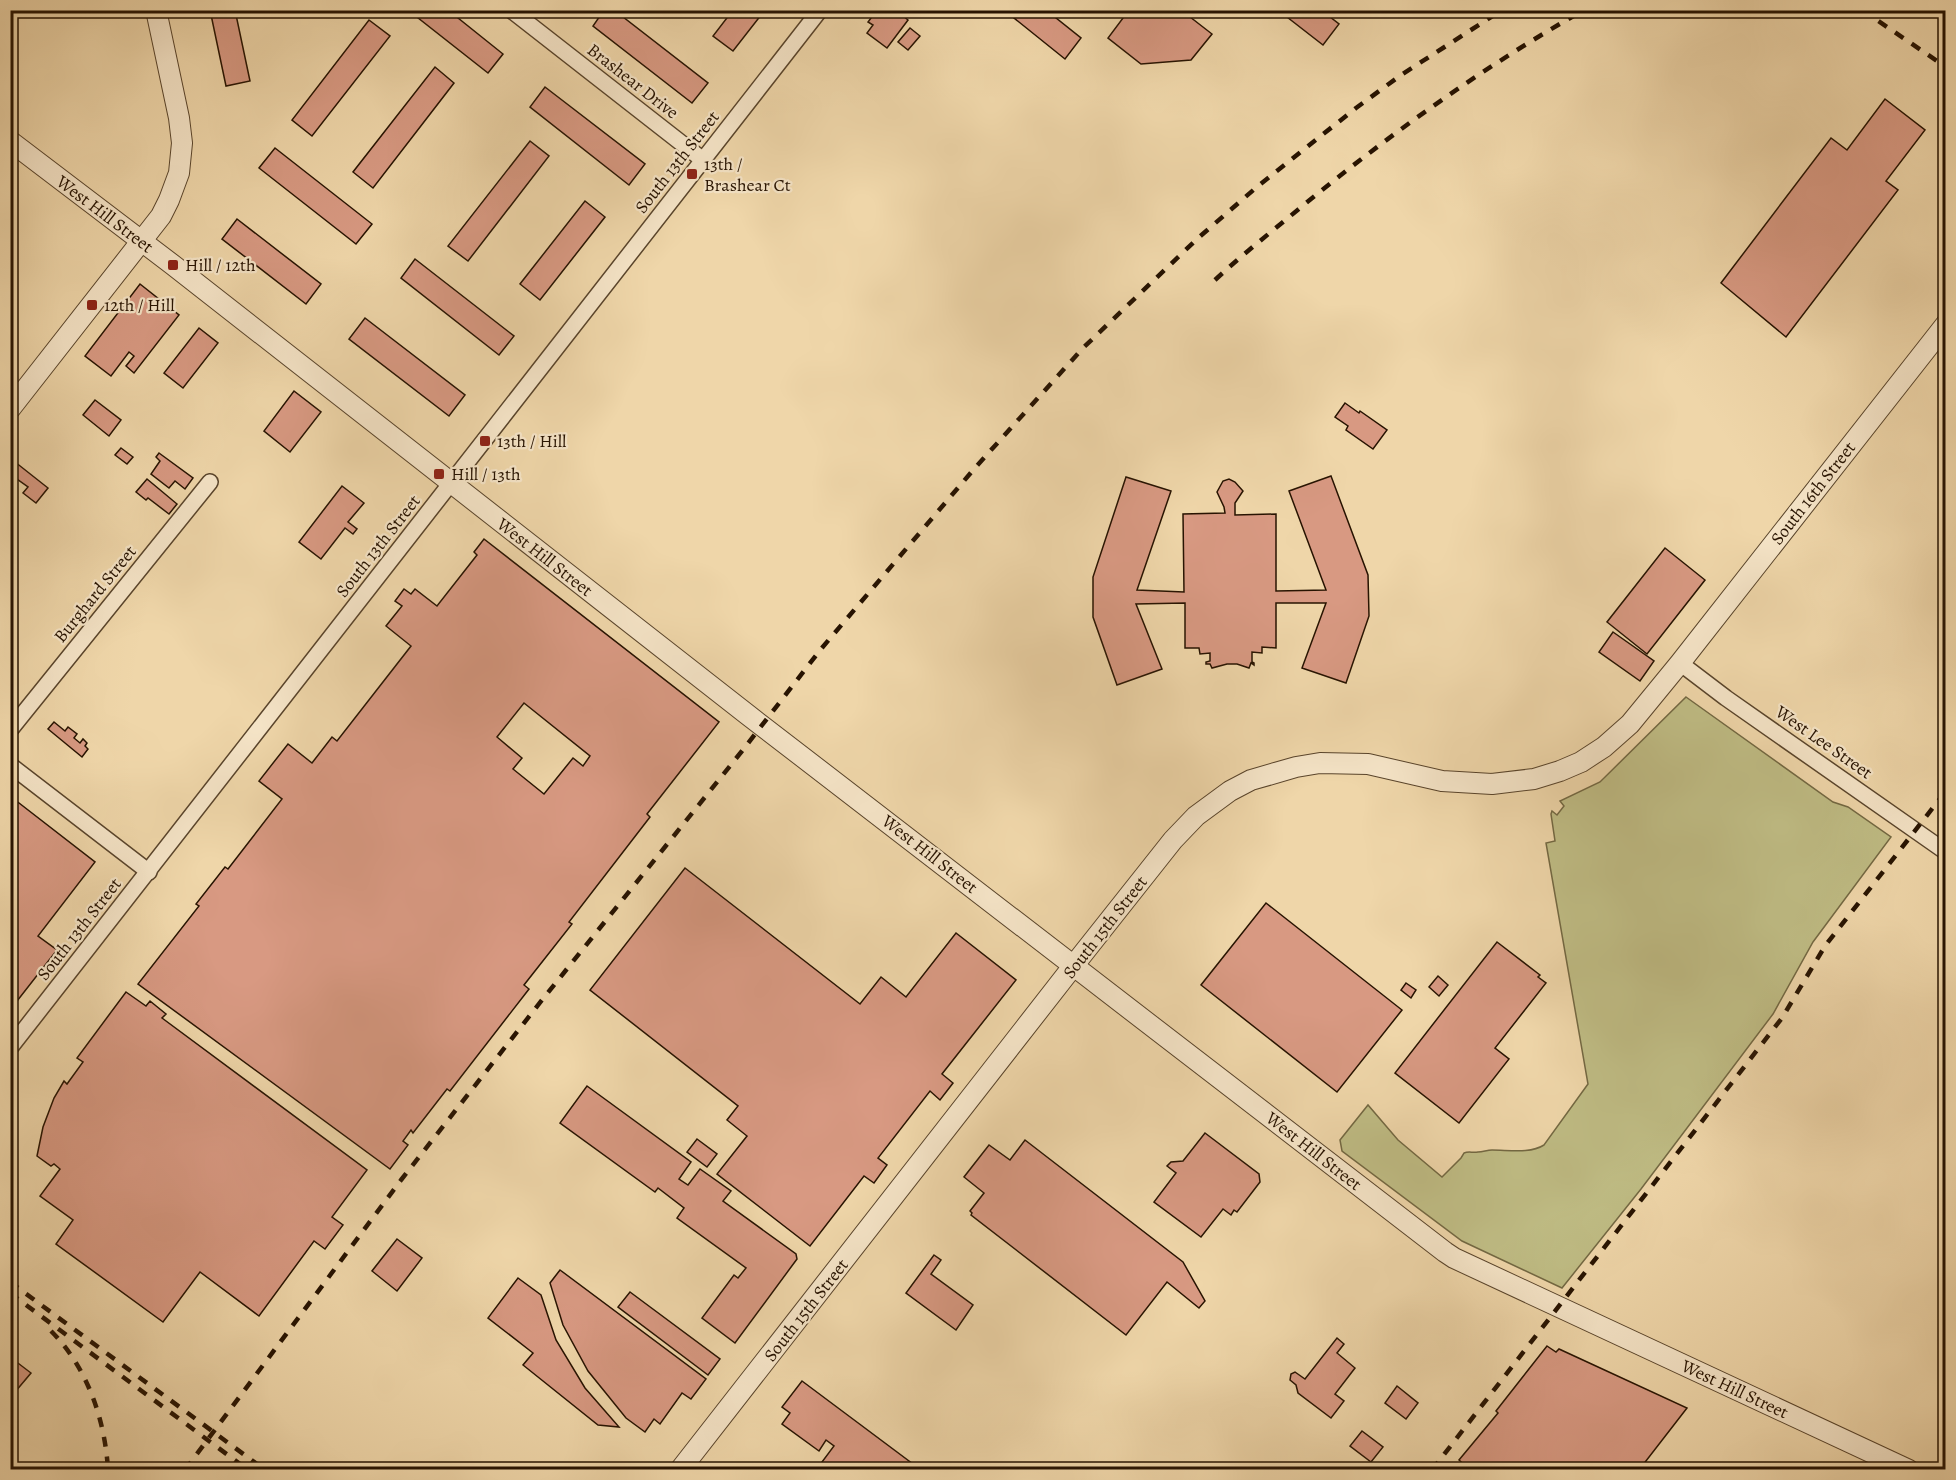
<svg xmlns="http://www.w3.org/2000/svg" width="1956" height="1480" font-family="Alegreya,serif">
<rect width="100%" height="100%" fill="#efd6a9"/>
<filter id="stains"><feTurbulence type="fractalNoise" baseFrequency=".00333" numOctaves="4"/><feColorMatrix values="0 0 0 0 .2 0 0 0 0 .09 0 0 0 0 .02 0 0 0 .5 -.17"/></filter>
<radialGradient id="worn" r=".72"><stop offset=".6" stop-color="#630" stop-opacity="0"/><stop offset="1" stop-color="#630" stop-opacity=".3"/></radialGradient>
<path fill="#bfbc84" stroke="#736842" stroke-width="1.5" d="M1686 697 1833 802 1848 807 1891 837 1813 942 1773 1014 1641 1189 1562 1288 1462 1241 1342 1151 1340 1140 1368 1105 1398 1140 1442 1177 1461 1158 1464 1153C1469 1151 1472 1153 1478 1152 1483 1152 1487 1150 1492 1150 1509 1150 1530 1154 1544 1145L1588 1084 1546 843 1555 841 1551 814 1552 811 1557 815 1564 806 1560 801 1600 782Z"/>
<g fill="#d89982" stroke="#271301" stroke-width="1.5" fill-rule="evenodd">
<path d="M210 10H235L250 81 226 86Z"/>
<path d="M408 10H448L503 54 488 73Z"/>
<path d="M604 10H614L708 83 692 103 593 26Z"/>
<path d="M733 10H765L733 51 713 36Z"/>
<path d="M877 10H896L908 20 887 48 867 33 873 25 868 22Z"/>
<path d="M1004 10H1046L1081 38 1065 59Z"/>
<path d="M1129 10H1181L1212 34 1191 60 1141 64 1108 38Z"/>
<path d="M1278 10H1321L1339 24 1323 45Z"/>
<path d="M369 20 390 36 312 136 292 120Z"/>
<path d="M910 28 920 36 908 50 898 42Z"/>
<path d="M435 67 454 83 373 188 353 172Z"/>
<path d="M545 87 645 164 629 185 530 107Z"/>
<path d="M1885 99 1925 130 1886 181 1898 190 1786 337 1721 283 1831 138 1847 150Z"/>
<path d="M530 141 549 156 468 261 448 246Z"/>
<path d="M275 148 372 224 356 244 259 168Z"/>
<path d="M585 201 605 217 540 300 520 284Z"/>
<path d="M237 219 321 284 306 304 222 239Z"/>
<path d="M415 259 514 336 499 355 401 278Z"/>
<path d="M140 284 179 315 134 373 126 366 134 356 129 352 111 376 85 356Z"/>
<path d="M365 318 465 395 449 416 349 339Z"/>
<path d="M199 328 218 343 183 388 164 373Z"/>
<path d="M294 391 321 412 290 452 264 431Z"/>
<path d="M95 400 121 420 109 436 83 415Z"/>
<path d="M1345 403 1359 413 1360 411 1387 430 1373 449 1346 430 1348 426 1335 417Z"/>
<path d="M121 448 133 457 127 464 115 455Z"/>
<path d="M159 453 193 478 185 489 175 481 169 488 151 474 160 461 156 457Z"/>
<path d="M10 458 48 488 36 503 23 493 28 487 10 474Z"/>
<path d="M1331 476 1368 575 1369 616 1346 683 1302 668 1326 603H1276V648L1262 647V653L1252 652V662L1254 663V665L1251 663 1249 668 1237 664H1227L1212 668 1210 664H1206V662L1210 661V653L1200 654 1199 648H1185V603L1136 604 1162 669 1117 685 1093 617V577L1126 477 1171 491 1137 590 1184 592 1183 514 1225 513 1224 507 1217 492 1223 481 1229 479 1235 482 1243 491 1235 503V515L1276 514V591L1326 590 1289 491Z"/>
<path d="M147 479 177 504 169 514 148 498 146 500 136 492Z"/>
<path d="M342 486 364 503 348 522 357 529 353 534 345 528 321 559 299 542Z"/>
<path d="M484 539 719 722 647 814 650 817 569 922 572 924 524 985 529 989 450 1091 447 1089 413 1133 411 1130 403 1141 408 1145 390 1169 138 984 199 906 196 904 225 867 228 869 282 799 259 781 288 744 312 763 332 737 337 741 411 646 386 626 402 606 395 601 404 589 411 594 415 589 437 606 477 555 474 552ZM524 703 590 756 583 766 573 758 544 794 513 769 522 758 497 737Z"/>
<path d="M1665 548 1705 580 1647 654 1607 622Z"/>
<path d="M1613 632 1654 661 1640 681 1599 652Z"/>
<path d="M54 722 65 731 68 727 77 734 74 738 80 743 83 739 87 743 85 746 88 749 82 757 48 729Z"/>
<path d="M10 796 95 862 38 936 57 950 10 1010Z"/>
<path d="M685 868 860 1004 881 977 906 997 956 933 1016 980 942 1074 953 1083 940 1100 930 1091 878 1158 887 1165 874 1183 864 1176 810 1246 717 1174 747 1136 727 1120 738 1106 590 990Z"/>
<path d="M1266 903 1402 1010 1337 1092 1201 985Z"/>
<path d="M1497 942 1540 975 1538 977 1546 983 1495 1048 1509 1059 1459 1123 1395 1073Z"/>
<path d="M1438 976 1448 985 1439 996 1429 987Z"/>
<path d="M1406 983 1416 990 1411 998 1401 990Z"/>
<path d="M126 992 146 1006 150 1001 166 1014 162 1018 367 1170 332 1217 343 1225 325 1249 314 1241 259 1316 200 1272 163 1322 56 1244 73 1220 40 1196 60 1169 54 1164 51 1166 37 1156 43 1127 54 1098 64 1081 67 1084 83 1062 77 1058Z"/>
<path d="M587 1086 691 1162 679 1179 688 1185 700 1169 731 1191 723 1201 796 1254 797 1259 735 1343 702 1318 734 1275 738 1278 746 1268 677 1218 684 1208 658 1188 655 1192 560 1123Z"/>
<path d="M1205 1133 1259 1174 1260 1182 1237 1212 1234 1210 1231 1215 1223 1209 1201 1237 1154 1202 1176 1173 1167 1166 1171 1162 1183 1161Z"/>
<path d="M697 1139 717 1154 707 1167 687 1152Z"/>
<path d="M1025 1140 1183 1262 1205 1301 1199 1308 1167 1282 1126 1335 971 1215 972 1213 970 1211 984 1193 964 1177 989 1145 1010 1160Z"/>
<path d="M397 1239 422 1258 397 1291 372 1271Z"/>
<path d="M934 1255 941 1260 931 1274 973 1305 956 1330 906 1293Z"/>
<path d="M560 1270 706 1379 691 1399 682 1393 660 1424 654 1419 645 1432 626 1418 588 1371 563 1325 550 1283Z"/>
<path d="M518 1278 541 1295 556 1340 585 1388 619 1427 598 1425 523 1365 533 1353 488 1318Z"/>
<path d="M630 1292 720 1359 708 1375 618 1307Z"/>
<path d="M1337 1338 1344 1344 1337 1353 1355 1368 1335 1394 1344 1401 1331 1418 1298 1393 1296 1385 1290 1380 1291 1374 1295 1372 1305 1379Z"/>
<path d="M1547 1346 1556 1352 1559 1349 1687 1408 1639 1470H1470L1459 1460 1498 1413 1496 1411Z"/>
<path d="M10 1357 31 1373 10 1398Z"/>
<path d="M802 1381 921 1470H816L834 1446 826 1440 819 1451 782 1424 790 1413 782 1407Z"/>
<path d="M1397 1386 1418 1403 1406 1419 1385 1403Z"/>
<path d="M1362 1431 1383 1447 1371 1462 1350 1446Z"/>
</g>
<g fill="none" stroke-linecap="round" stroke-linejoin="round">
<g stroke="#59442b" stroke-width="18">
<g id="minor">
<path d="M511 10 703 160"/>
<path d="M1680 663 1726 698 1946 852"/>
<path d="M10 730 210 482"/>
<path d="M10 765 149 872"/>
<path d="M10 1048 820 10"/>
</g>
</g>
<g stroke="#59442b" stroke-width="22">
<g id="tertiary">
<path d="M10 141 173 265 748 715 1445 1252 1454 1258 1909 1470"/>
<path d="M10 409 161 216 169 200 179 173 182 143 179 118 156 10"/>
<path d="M680 1470 1074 965 1173 840 1196 816 1230 791 1251 780 1296 767 1320 763 1368 764 1442 781 1492 784 1534 779 1560 771 1581 762 1604 747 1630 724 1680 663 1946 324"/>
</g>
</g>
<use href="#minor" stroke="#f5e4c7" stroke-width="15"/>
<use href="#tertiary" stroke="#f5e4c7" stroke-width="20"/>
<g stroke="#271301" stroke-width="4.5" stroke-dasharray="10 10" stroke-linecap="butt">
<path d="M1862 10 1946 67"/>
<path d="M1215 280C1244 253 1275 229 1306 203 1393 132 1485 66 1584 10"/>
<path d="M10 1282 265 1470"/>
<path d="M10 1293 248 1470"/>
<path d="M51 1331C87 1367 105 1419 108 1470"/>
<path d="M185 1470 401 1180 542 1000 742 751 821 649 974 469 1083 348 1197 239 1258 186 1356 108 1401 75 1502 10"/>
<path d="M1432 1470 1782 1018 1825 946 1946 791"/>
</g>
</g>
<g fill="#8f2418" stroke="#f5e4c7" stroke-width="2">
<rect x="686" y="168" width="12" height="12" rx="3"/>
<rect x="167" y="259" width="12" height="12" rx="3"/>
<rect x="86" y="299" width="12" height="12" rx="3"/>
<rect x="479" y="435" width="12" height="12" rx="3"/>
<rect x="433" y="468" width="12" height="12" rx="3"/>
</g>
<g text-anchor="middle" stroke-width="4.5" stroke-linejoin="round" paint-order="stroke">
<g font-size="18" fill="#271301" stroke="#f5e4c7">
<text transform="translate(633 81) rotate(38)" y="6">Brashear Drive</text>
<text transform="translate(677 162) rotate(-52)" y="6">South 13th Street</text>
<text transform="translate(105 214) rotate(37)" y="6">West Hill Street</text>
<text transform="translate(1813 493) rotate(-52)" y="6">South 16th Street</text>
<text transform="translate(378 546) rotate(-52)" y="6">South 13th Street</text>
<text transform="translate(545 557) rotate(38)" y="6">West Hill Street</text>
<text transform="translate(95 594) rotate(-51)" y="6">Burghard Street</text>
<text transform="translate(1824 742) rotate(35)" y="6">West Lee Street</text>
<text transform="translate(930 854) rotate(38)" y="6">West Hill Street</text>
<text transform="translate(1105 927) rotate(-52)" y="6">South 15th Street</text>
<text transform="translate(79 929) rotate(-52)" y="6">South 13th Street</text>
<text transform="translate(1314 1151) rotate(38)" y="6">West Hill Street</text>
<text transform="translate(806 1310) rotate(-52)" y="6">South 15th Street</text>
<text transform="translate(1735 1389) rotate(25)" y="6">West Hill Street</text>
</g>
<g font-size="18" fill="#271301" stroke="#f5e4c7" text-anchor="start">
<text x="704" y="170">13th /<tspan x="704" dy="21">Brashear Ct</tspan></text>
<text x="185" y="271">Hill / 12th</text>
<text x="104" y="311">12th / Hill</text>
<text x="497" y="447">13th / Hill</text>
<text x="451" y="480">Hill / 13th</text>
</g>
</g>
<rect width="1956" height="1480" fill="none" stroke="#efd6a9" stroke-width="36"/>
<rect x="12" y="12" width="1932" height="1456" fill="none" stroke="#271301" stroke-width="3"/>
<rect x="18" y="18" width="1920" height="1444" fill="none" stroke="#271301" stroke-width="1.5"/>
<rect width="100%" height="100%" filter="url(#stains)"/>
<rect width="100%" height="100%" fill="url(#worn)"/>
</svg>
